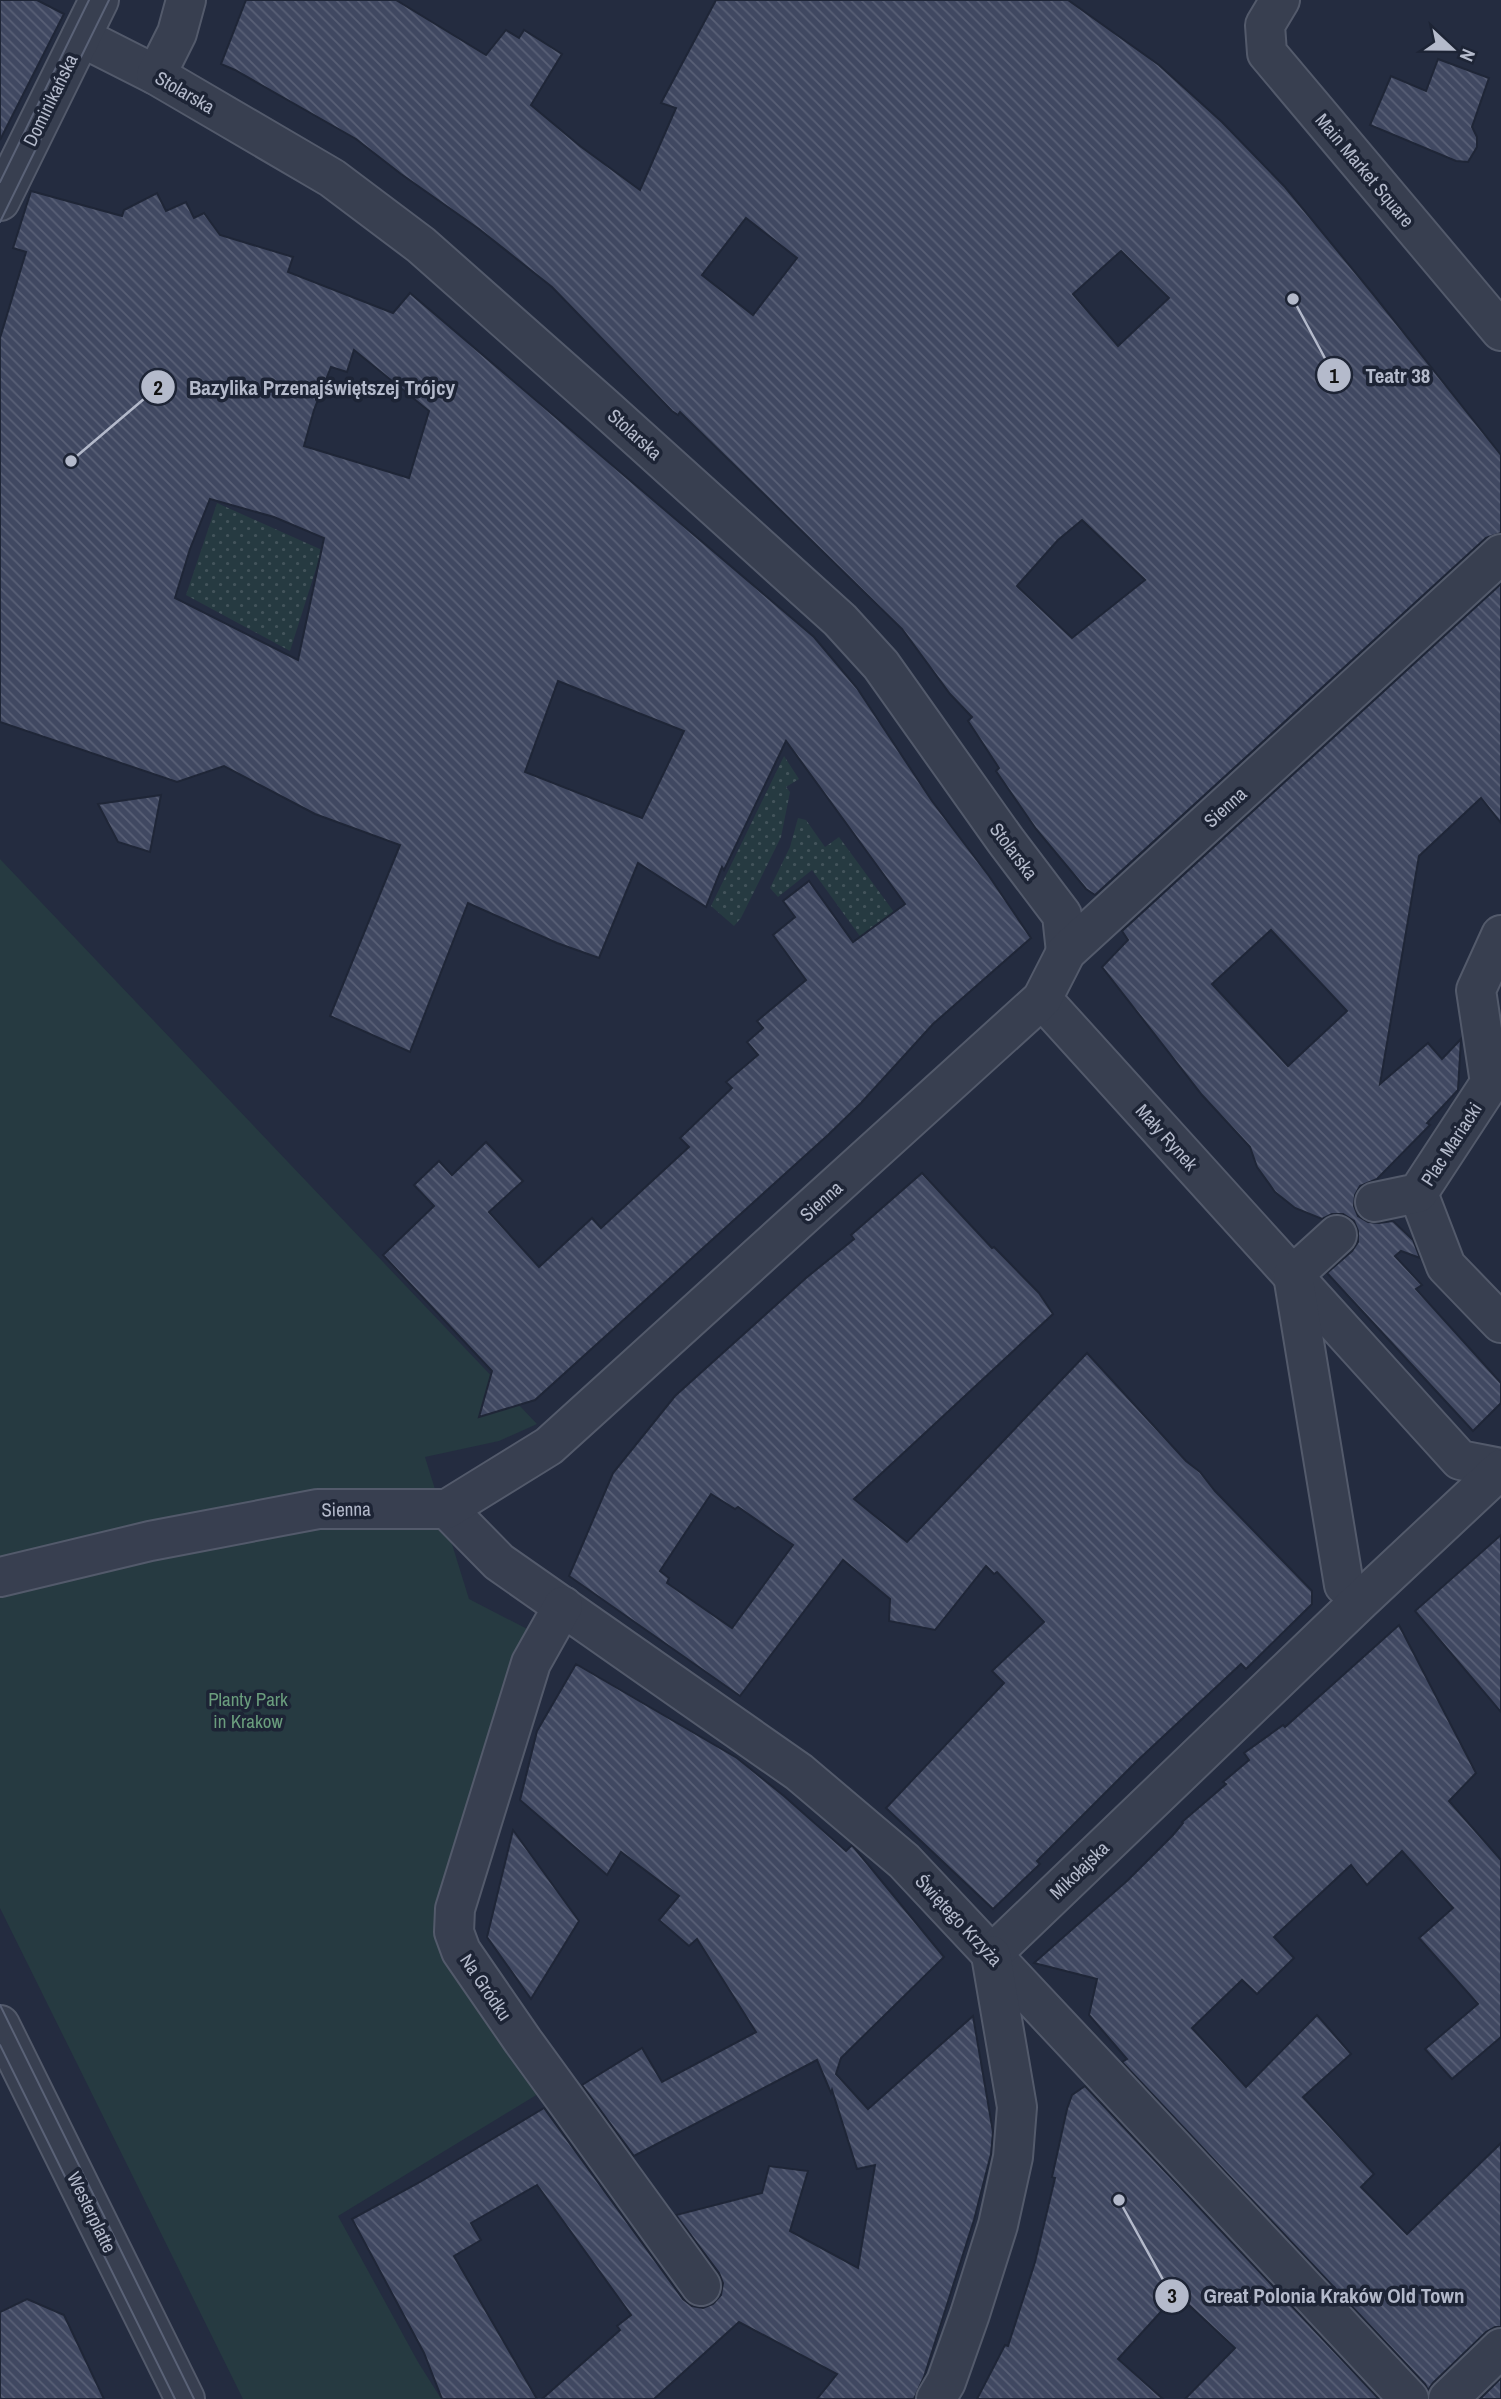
<svg xmlns="http://www.w3.org/2000/svg" width="1501" height="2399" font-family="'Archivo Narrow',sans-serif">
<defs>
<pattern id="grass-dots" width="8" height="8" patternUnits="userSpaceOnUse" patternTransform="scale(1.75)"><rect width="8" height="8" fill="#263a41"/><path d="M2 2h.1M6 6h.1" fill="none" stroke="#43545b" stroke-width="1.8" stroke-linecap="round"/></pattern>
<pattern id="building-back-hatch" width="6" height="6" patternUnits="userSpaceOnUse" patternTransform="scale(1.75)"><rect width="6" height="6" fill="#404861"/><path d="M-1 5l2 2M0 0l6 6M5-1l2 2" fill="none" stroke="#596076"/></pattern>
</defs>
<rect width="100%" height="100%" fill="#242c40"/>
<g fill="url(#grass-dots)">
<path d="M217 503 322 550 290 651 186 595Z"/>
<path d="M784 756 799 779 786 787 790 792 781 837 741 918 734 926 711 906Z"/>
<path d="M798 818 806 820 825 847 839 837 902 923 867 946 812 870 778 897 770 888 790 847Z"/>
</g>
<path fill="#263a41" d="M0 859 537 1424 499 1441 425 1457 469 1599 533 1632 452 1962 538 2094 338 2216 418 2362 440 2397 445 2395 447 2399H243L0 1908Z"/>
<g fill="url(#building-back-hatch)" stroke="#1f2637" stroke-width="2" fill-rule="evenodd">
<path d="M0 0H37L64 14 0 140Z"/>
<path d="M246 0H396L486 55 506 30 519 38 524 30 562 54 531 105 580 146 640 190 676 108 661 103 716 0H1068L1159 65 1222 122 1285 187 1373 294 1501 455V533L1486 538 1095 895 1086 889 1036 829 996 771 999 768 968 721 972 717 950 694 902 629 680 412 678 415 672 411 552 287 479 229 401 174 356 139 235 70 221 64ZM746 218 797 258 753 315 702 275ZM1121 251 1169 298 1118 346 1073 294ZM1082 520 1145 580 1072 638 1017 586 1058 540Z"/>
<path d="M1438 59 1489 78 1472 127 1477 137V147L1468 162 1456 161 1370 125 1391 76 1426 91Z"/>
<path d="M31 191 122 216 124 210 157 193 166 211 186 202 194 218 204 213 220 235 293 257 288 272 393 313 410 293 814 637 857 688 932 801 989 876 1031 938 933 1024 861 1103 828 1135 535 1400 479 1417 492 1371 383 1255 434 1206 414 1185 439 1161 452 1175 486 1142 523 1181 489 1212 539 1267 592 1218 601 1228 689 1147 680 1138 732 1088 726 1082 758 1055 747 1042 763 1028 757 1021 806 980 773 935 795 917 783 901 809 881 853 942 905 904 786 741 724 870 722 867 706 907 638 863 599 958 557 943 468 903 410 1052 330 1016 400 845 315 814 224 766 177 782 0 722V338L26 252 13 248ZM354 350 429 411 409 478 304 446 314 410 331 367 347 372ZM210 499 274 517 324 538 298 660 175 598 190 549ZM558 681 684 731 642 818 525 772Z"/>
<path d="M1501 584V823L1481 798 1419 856 1380 1084 1428 1043 1442 1059 1461 1039 1458 1090 1427 1123 1430 1125 1377 1179 1360 1186 1355 1195 1354 1206 1358 1216 1368 1222 1379 1223 1393 1221 1413 1240 1420 1258 1401 1251 1395 1256 1422 1285 1416 1289 1501 1383V1403L1473 1431 1327 1273 1352 1251 1358 1242V1231L1354 1221 1343 1214H1332L1322 1219 1295 1208 1275 1192 1257 1167 1250 1147 1202 1095 1102 967 1128 940 1122 931ZM1271 930 1347 1011 1288 1066 1212 984Z"/>
<path d="M161 795 150 852 118 842 98 804Z"/>
<path d="M922 1173 992 1248 994 1247 1039 1293 1053 1314 854 1499 907 1542 1087 1353 1186 1461 1200 1472 1215 1491 1312 1591V1604L1246 1669 1241 1664 1137 1761 1037 1861 1040 1864 993 1909 886 1808 1004 1683 992 1671 1044 1622 997 1572 994 1574 986 1566 935 1630 889 1621 890 1599 843 1560 740 1696 569 1576 613 1473 675 1396 806 1278 854 1239 851 1235ZM711 1494 735 1509 738 1507 793 1545 732 1628 667 1583 669 1578 660 1571Z"/>
<path d="M1501 1535V1712L1415 1611Z"/>
<path d="M1399 1625 1476 1773 1449 1801 1501 1860V2037L1452 2079 1425 2049 1478 2004 1419 1938 1453 1908 1402 1851 1367 1885 1351 1865 1274 1937 1294 1958 1257 1994 1242 1980 1192 2028 1246 2087 1317 2015 1351 2054 1303 2097 1374 2174 1361 2187 1407 2234 1501 2143V2327H1495L1486 2332 1433 2383 1428 2390 1425 2384 1122 2062 1127 2059 1089 2015 1097 1979 1034 1963 1128 1880 1173 1835 1183 1823 1182 1822 1226 1784 1223 1782 1249 1760 1244 1753 1283 1725 1285 1727Z"/>
<path d="M576 1664 737 1758 784 1796 846 1851 852 1845 944 1957 841 2058 836 2074 868 2109 973 2016 993 2132 991 2154 974 2220 924 2377 914 2399H817L837 2374 739 2322 654 2399H542L620 2330 617 2326 631 2315 537 2185 471 2223 481 2240 454 2256 537 2399H442L424 2353 352 2219 420 2182 544 2108 683 2299 692 2306 703 2308 713 2304 721 2295 723 2283 719 2273 676 2215 762 2193 769 2166 808 2171 790 2231 858 2268 875 2165 857 2169 832 2090 831 2093 817 2060 634 2156 582 2085 642 2048 662 2082 756 2032 697 1939 689 1946 659 1920 679 1896 621 1852 607 1875 520 1800 537 1731Z"/>
<path d="M513 1830 579 1921 531 1999 487 1937Z"/>
<path d="M1085 2086 1379 2399H1185L1235 2348 1177 2294 1118 2359 1163 2399H977L1005 2345 1008 2346 1035 2262 1055 2178 1052 2177 1067 2109 1072 2095Z"/>
<path d="M27 2299 64 2315 104 2399H0V2312Z"/>
<path d="M1501 2378V2399H1480Z"/>
</g>
<g fill="none" stroke-linecap="round" stroke-linejoin="round">
<g stroke="#535a6b" stroke-width="42">
<g id="street">
<path d="M1280 0 1265 25 1267 53 1501 331"/>
<path d="M81 37 156 75 332 178 421 245 604 407 840 620 881 665 1006 841 1062 915 1066 952"/>
<path d="M156 75 177 33 186 0"/>
<path d="M0 201 99 0"/>
<path d="M1042 999 1460 1460 1501 1468"/>
<path d="M1418 1193 1446 1266 1501 1323"/>
<path d="M1375 1202 1418 1193 1490 1083 1476 990 1501 935"/>
<path d="M1337 1235 1293 1275 1344 1585"/>
<path d="M447 1509 499 1562 799 1772 904 1861 1409 2399"/>
<path d="M0 1577 150 1541 318 1509H447L549 1446 1042 999 1066 952 1501 554"/>
<path d="M563 1606 531 1663 455 1909 454 1932 461 1951 523 2041 701 2286"/>
<path d="M991 1955 1360 1601 1501 1469"/>
<path d="M0 2025 185 2399"/>
<path d="M936 2399 946 2382 970 2314 998 2225 1013 2157 1017 2107 991 1955"/>
<path d="M1448 2399 1501 2348"/>
</g>
</g>
<use href="#street" stroke="#383f50" stroke-width="38"/>
<g stroke="#5a6277" stroke-width="2">
<path d="M0 182 89 0"/>
<path d="M0 222 109 0"/>
<path d="M0 2005 194 2399"/>
<path d="M0 2045 175 2399"/>
</g>
</g>
<g text-anchor="middle" stroke-width="7" stroke-linejoin="round" paint-order="stroke">
<g font-size="19" fill="#b4bacb" stroke="#1d2435">
<text transform="translate(185 92) rotate(30)" y="7">Stolarska</text>
<text transform="translate(50 100) rotate(-64)" y="7">Dominikańska</text>
<text transform="translate(1365 170) rotate(50)" y="7">Main Market Square</text>
<text transform="translate(635 434) rotate(42)" y="7">Stolarska</text>
<text transform="translate(1225 807) rotate(-42)" y="7">Sienna</text>
<text transform="translate(1014 851) rotate(53)" y="7">Stolarska</text>
<text transform="translate(1167 1137) rotate(48)" y="7">Mały Rynek</text>
<text transform="translate(1451 1144) rotate(-57)" y="7">Plac Mariacki</text>
<text transform="translate(821 1201) rotate(-42)" y="7">Sienna</text>
<text transform="translate(346 1509) rotate(-1)" y="7">Sienna</text>
<text transform="translate(1079 1870) rotate(-44)" y="7">Mikołajska</text>
<text transform="translate(959 1920) rotate(47)" y="7">Świętego Krzyża</text>
<text transform="translate(486 1987) rotate(56)" y="7">Na Gródku</text>
<text transform="translate(92 2212) rotate(64)" y="7">Westerplatte</text>
</g>
<g font-size="19" fill="#6a9d7d" stroke="#1d2435">
<text x="248" y="1706">Planty Park<tspan x="248" dy="22">in Krakow</tspan></text>
</g>
</g>
<path fill="none" stroke="#b4bacb" stroke-width="2.5" d="M1293 299L1334 375M71 461L158 387M1119 2200L1172 2296"/>
<g fill="#b4bacb" stroke="#1d2435" stroke-width="2.5">
<circle cx="1293" cy="299" r="7"/>
<circle cx="71" cy="461" r="7"/>
<circle cx="1119" cy="2200" r="7"/>
<circle cx="1334" cy="375" r="18"/>
<circle cx="158" cy="387" r="18"/>
<circle cx="1172" cy="2296" r="18"/>
</g>
<g font-size="21" text-anchor="middle" font-weight="bold" fill="#111">
<text x="1334" y="383">1</text>
<text x="158" y="395">2</text>
<text x="1172" y="2303">3</text>
</g>
<g font-size="21" text-anchor="middle" font-weight="bold" fill="#b4bacb" stroke="#1d2435" stroke-width="7" stroke-linejoin="round" paint-order="stroke">
<text x="1398" y="383">Teatr 38</text>
<text x="322" y="395">Bazylika Przenajświętszej Trójcy</text>
<text x="1334" y="2303">Great Polonia Kraków Old Town</text>
</g>
<g transform="translate(1452 49) rotate(112)" stroke="#1d2435" stroke-width="5" paint-order="stroke">
<path d="M0-5L12 26L0 18L-12 26Z" fill="#b4bacb"/>
<text y="-10" font-size="19" font-weight="bold" text-anchor="middle" fill="#b4bacb">N</text>
</g>
</svg>
